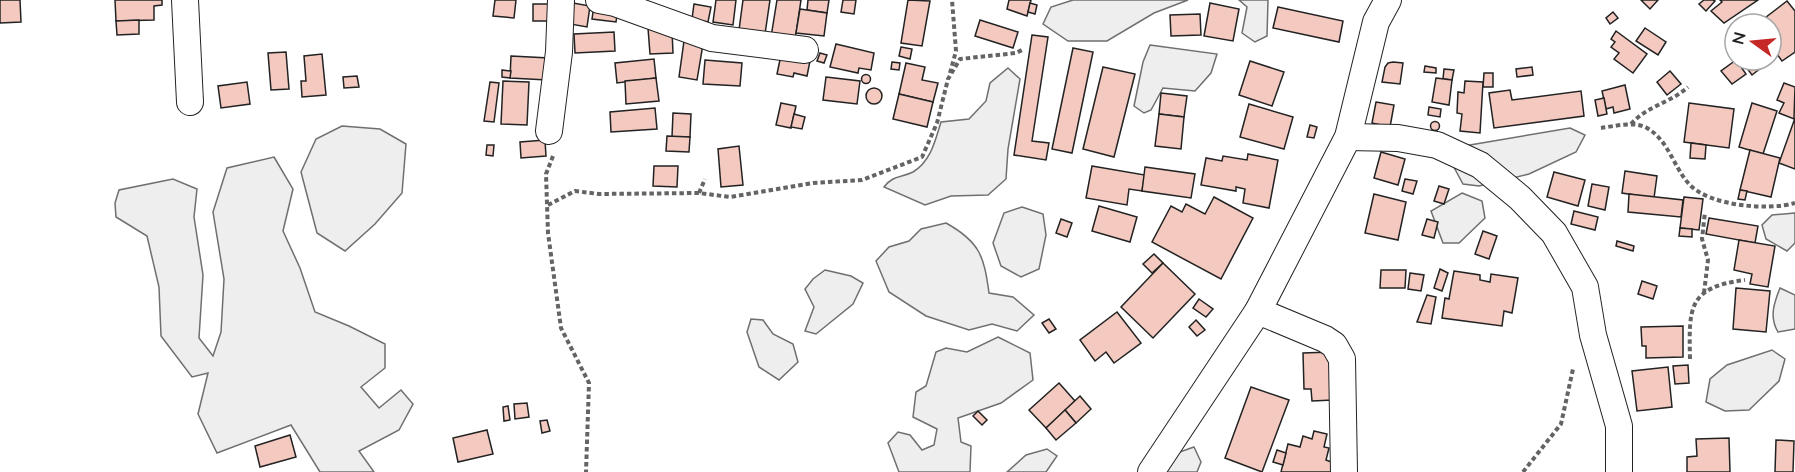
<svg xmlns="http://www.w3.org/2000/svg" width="1795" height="472" font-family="Mulish,sans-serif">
<rect width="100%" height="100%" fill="#fff"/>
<g fill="#eee" stroke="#6f6f6f" stroke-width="1.5">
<path d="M1073 0H1188L1154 13 1107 41H1068L1043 24 1051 7Z"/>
<path d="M1239 0H1268L1267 36 1255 42 1242 33 1247 7Z"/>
<path d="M1150 45 1217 54 1211 73 1195 91 1163 88 1151 110 1144 113 1134 106 1143 62Z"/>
<path d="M1008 68 1020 79 1008 149 1006 179 988 195 951 196 925 205 884 187C893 175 901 178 913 172 931 161 935 141 941 122L969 119 986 101 990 83Z"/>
<path d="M342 126 380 129 406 144 402 193 375 224 345 251 317 233 301 172 316 139Z"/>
<path d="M1570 128 1585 135 1576 152 1529 174 1479 186 1463 184 1450 160 1464 146Z"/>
<path d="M274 157 293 189 283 231 300 268 315 312 349 326 385 344V368L361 387 379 408 401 390 413 404 399 430 359 451 374 472H320L291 425 217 453 198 414 208 373 192 377 161 336 159 287 147 236 116 217 115 203 119 190 173 179 197 189 194 217 203 275 199 338 213 356 221 332 224 279 213 212 227 168Z"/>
<path d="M1462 193 1482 201 1485 218 1459 243H1443L1431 211Z"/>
<path d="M1022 207 1043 214 1046 235 1039 269 1021 277 1001 266 993 243 1004 213Z"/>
<path d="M1795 213V243L1787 251 1766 239 1762 225 1772 215Z"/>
<path d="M946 223C980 242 984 256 989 293L1013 297 1034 315 1017 331 992 324 969 330 926 316 889 292 876 261 889 247 909 241 921 229Z"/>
<path d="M825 270 851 276 863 283 853 304 816 334 805 331 814 307 805 289 813 279Z"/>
<path d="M1780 288 1795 295V329L1778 332C1769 317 1774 303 1780 288Z"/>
<path d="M751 319 763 320 773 334 793 344 798 362 779 380 759 367 747 332Z"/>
<path d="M998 337 1030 353 1033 380 1001 403 958 418 961 442 971 446 970 472H899L888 443 898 432 910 435 922 450 934 445 937 429 913 417 916 392 926 386 936 352 946 348 967 352Z"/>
<path d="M1772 350 1785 359 1779 381 1749 410 1725 411 1706 402 1710 379 1727 365Z"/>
<path d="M1194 447 1201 462 1197 472H1162L1171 455Z"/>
<path d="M1047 449 1057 456 1046 472H1007L1026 455Z"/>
</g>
<g fill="#f3c9c0" stroke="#222" stroke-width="1.5">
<path d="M0 0H20L21 22 0 23Z"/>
<path d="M115 0H162V5L154 6V20L116 21Z"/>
<path d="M495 0H516L514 18 493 16Z"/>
<path d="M716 0H736L733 25 713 22Z"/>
<path d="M743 0H770L765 34 739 30Z"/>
<path d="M777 0H801L795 40 771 37Z"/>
<path d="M808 0H829L827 13 807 10Z"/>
<path d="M843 0H856L854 14 841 12Z"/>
<path d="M908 0 930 1 922 46 901 43Z"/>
<path d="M1009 0H1031L1027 16 1007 9Z"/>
<path d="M1641 0H1658L1650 9Z"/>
<path d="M1704 0H1713L1715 1 1706 11 1699 4Z"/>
<path d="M1720 0H1758L1724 23 1711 11 1722 2Z"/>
<path d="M1787 1 1795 11V52L1782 61 1771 46V24H1757Z"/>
<path d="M573 3 590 6 587 27 570 24Z"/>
<path d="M1030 3 1037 5 1035 14 1028 12Z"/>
<path d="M1210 3 1239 9 1233 41 1204 36Z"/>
<path d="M533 4H554L553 21H533Z"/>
<path d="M694 4 711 7 708 22 692 19Z"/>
<path d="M594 5 618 8 616 22 592 19Z"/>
<path d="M1278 7 1343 21 1339 42 1273 28Z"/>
<path d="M800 9 827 13 824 36 796 33Z"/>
<path d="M1613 12 1618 18 1610 24 1606 18Z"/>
<path d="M1200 14 1201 35 1171 36 1170 15Z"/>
<path d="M139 20V34L117 35 116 21Z"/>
<path d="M980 20 1018 32 1013 48 975 36Z"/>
<path d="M648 28 672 31 673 53 650 54Z"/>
<path d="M1645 28 1666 42 1658 55 1636 41Z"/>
<path d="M1616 31 1647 54 1633 73 1614 59 1619 53 1611 47 1615 42 1611 39Z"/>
<path d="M614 32 615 51 575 53 574 34Z"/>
<path d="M1032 35 1048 37 1032 141 1049 143 1046 160 1014 155Z"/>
<path d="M1735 37V53L1727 43Z"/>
<path d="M684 41 703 44 697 80 679 77Z"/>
<path d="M836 44 874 53 871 70 859 68 858 73 830 67Z"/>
<path d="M901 47 912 49 910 59 899 56Z"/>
<path d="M1073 48 1093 52 1072 153 1052 149Z"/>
<path d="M286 52 289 89 271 90 268 53Z"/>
<path d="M820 53 827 55 824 63 817 61Z"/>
<path d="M322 54 326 95 302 97 301 81H306L304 56Z"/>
<path d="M781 55 810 61 807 76 794 73 793 77 777 74Z"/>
<path d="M511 56 549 58 547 80 510 78Z"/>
<path d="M654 59 656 78 617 83 615 63Z"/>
<path d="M705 60 742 63 740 86 703 84Z"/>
<path d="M1736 60 1746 74 1732 84 1721 71Z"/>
<path d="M1741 60H1771L1752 75Z"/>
<path d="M1250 61 1284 72 1272 106 1239 95Z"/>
<path d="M892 62 900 63 899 70 891 69Z"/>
<path d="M1393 62 1403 63 1400 84 1382 82 1385 67 1388 63Z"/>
<path d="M906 63 925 67 922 80 938 83 933 102 899 94Z"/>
<path d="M1425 66 1436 68V73L1424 72Z"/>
<path d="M1103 67 1135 74 1114 157 1083 149Z"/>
<path d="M1532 67 1533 75 1517 77 1516 69Z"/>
<path d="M1444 69 1454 70 1452 80 1443 79Z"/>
<path d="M502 70 511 71 510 78 502 77Z"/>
<path d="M1670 71 1681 84 1667 95 1657 82Z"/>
<path d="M1484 73H1493V87H1483Z"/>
<circle cx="866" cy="79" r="4.5"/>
<path d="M357 76 359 87 344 88 343 77Z"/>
<path d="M826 77 860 81 857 104 823 100Z"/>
<path d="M656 78 659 101 626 104 625 81Z"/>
<path d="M1436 78 1452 80 1449 105 1432 102Z"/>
<path d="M503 81 529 82 527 125 501 124Z"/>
<path d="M1465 81 1483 82 1480 133 1460 131 1462 114 1457 113 1458 92 1464 93Z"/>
<path d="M247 82 250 104 221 108 218 86Z"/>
<path d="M490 82 499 83 494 122 484 121Z"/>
<path d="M1784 83 1795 87 1794 119 1779 113 1784 103 1777 100Z"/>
<path d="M1625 85 1630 109 1614 113 1613 107 1606 109 1602 91Z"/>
<circle cx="874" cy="96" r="8"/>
<path d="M1510 90 1512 100 1581 91 1584 116 1494 128 1489 93Z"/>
<path d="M1161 93 1187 96 1184 117 1159 114Z"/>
<path d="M899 94 933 102 927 127 893 119Z"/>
<path d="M1604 98 1607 114 1598 116 1595 100Z"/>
<path d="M1376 102 1394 105 1390 127 1372 123Z"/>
<path d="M781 103 796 106 791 128 776 125Z"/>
<path d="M1689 103 1734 109 1729 148 1684 142Z"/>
<path d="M1752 103 1777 111 1763 154 1739 147Z"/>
<path d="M1249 104 1293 117 1284 149 1240 137Z"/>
<path d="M1429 107 1441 109 1440 117 1428 115Z"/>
<path d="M655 108 657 129 611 132 610 112Z"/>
<path d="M673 113 691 114 690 137H672Z"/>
<path d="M794 114 805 117 802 129 791 127Z"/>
<path d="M1159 114 1184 117 1181 149 1155 146Z"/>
<path d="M1795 118V169L1779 163Z"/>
<circle cx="1435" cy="126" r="4.5"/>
<path d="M1310 125 1317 127 1314 138 1307 137Z"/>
<path d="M667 136 690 137 689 152 666 151Z"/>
<path d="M545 140 546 156 521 158 520 142Z"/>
<path d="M1691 143 1706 145 1705 159 1690 158Z"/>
<path d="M487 145H494L493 156 486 155Z"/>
<path d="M739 146 743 185 721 187 718 149Z"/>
<path d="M1750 150 1780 158 1771 197 1740 190Z"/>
<path d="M1381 152 1405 159 1398 185 1374 178Z"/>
<path d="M1248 154 1278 160 1269 208 1243 203 1245 189 1236 187V191L1201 185 1206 158 1222 161 1223 156 1247 160Z"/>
<path d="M654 166H678L677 187 653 186Z"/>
<path d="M1092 166 1145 175 1142 191 1129 189 1127 205 1086 198Z"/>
<path d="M1145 167 1195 174 1191 198 1142 191Z"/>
<path d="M1625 171 1657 176 1654 198 1622 193Z"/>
<path d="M1554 172 1585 180 1578 206 1547 197Z"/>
<path d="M1405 179 1417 181 1413 194 1402 191Z"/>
<path d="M1592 184 1609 187 1605 210 1588 206Z"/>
<path d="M1439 186 1449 189 1444 204 1434 201Z"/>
<path d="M1740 190 1747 191 1745 200 1738 199Z"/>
<path d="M1374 194 1406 202 1398 240 1365 233Z"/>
<path d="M1629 194 1683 200 1681 217 1628 212Z"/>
<path d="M1214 197 1253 218 1221 279 1152 242 1171 206 1182 212 1186 204 1205 214Z"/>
<path d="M1684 197 1703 199 1699 230 1680 228Z"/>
<path d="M1099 206 1137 217 1130 242 1092 231Z"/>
<path d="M1574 211 1598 217 1595 230 1571 224Z"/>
<path d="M1709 218 1758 226 1755 243 1706 234Z"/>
<path d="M1061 219 1072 223 1067 237 1056 233Z"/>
<path d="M1427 219 1438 222 1434 238 1422 235Z"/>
<path d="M1680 228 1692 229V237L1679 236Z"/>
<path d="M1483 231 1497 236 1489 259 1475 254Z"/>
<path d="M1739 240 1775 246 1768 287 1750 284 1752 274 1734 270Z"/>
<path d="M1617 241 1634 246 1633 251 1616 246Z"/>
<path d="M1154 254 1163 263 1152 273 1143 264Z"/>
<path d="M1163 263 1195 294 1153 338 1121 307Z"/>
<path d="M1440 269 1448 273 1442 291 1434 288Z"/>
<path d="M1381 270H1406L1405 288H1380Z"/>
<path d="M1454 271 1480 275V280L1490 282 1491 274 1518 278 1512 313 1504 311 1502 326 1442 318 1445 298 1449 299Z"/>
<path d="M1410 273 1424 275 1421 291 1408 289Z"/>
<path d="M1642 281 1657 286 1653 299 1638 294Z"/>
<path d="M1736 288 1770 291 1766 332 1733 329Z"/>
<path d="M1427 295 1436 297 1431 324 1417 322Z"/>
<path d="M1199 299 1213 309 1206 317 1193 308Z"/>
<path d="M1117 312 1141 343 1114 363 1106 352 1095 361 1080 340Z"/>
<path d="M1049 319 1056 329 1049 333 1042 323Z"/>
<path d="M1196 320 1205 330 1197 336 1189 327Z"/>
<path d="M1683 326V357L1646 358V346H1642L1641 327Z"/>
<path d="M1331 352 1333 400 1312 401 1311 389H1304L1303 353Z"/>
<path d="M1688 365 1689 383 1675 384 1673 366Z"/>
<path d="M1668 367 1672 407 1637 411 1632 371Z"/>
<path d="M1059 383 1075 401 1046 428 1029 410Z"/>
<path d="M1251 387 1289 400 1262 472 1225 458Z"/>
<path d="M1080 396 1091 409 1076 423 1065 410Z"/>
<path d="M527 403 529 417 515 419 514 404Z"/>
<path d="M508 406 510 420 504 421 503 407Z"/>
<path d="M1065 410 1076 423 1056 440 1046 428Z"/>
<path d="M978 411 987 420 982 425 973 416Z"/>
<path d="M547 420 550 431 542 433 540 421Z"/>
<path d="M487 430 493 454 458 462 453 438Z"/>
<path d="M1314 431 1327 434 1324 447 1329 448 1326 460 1334 463 1331 472H1281L1288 444 1300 447 1303 436 1312 439Z"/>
<path d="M290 435 296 457 260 467 255 446Z"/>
<path d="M1729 438 1730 472H1687V457L1697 456 1696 439Z"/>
<path d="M1776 440 1794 441 1793 472H1775Z"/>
<path d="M1277 450 1286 453 1283 465 1273 462Z"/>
</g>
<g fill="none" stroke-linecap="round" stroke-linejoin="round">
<g stroke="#222" stroke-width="28">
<g id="minor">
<path d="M185 0 190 102"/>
<path d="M599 0 615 3 712 38 805 50"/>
<path d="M549 131 559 52 561 0"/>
<path d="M1348 137 1398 138 1437 145 1480 165 1520 198 1554 233 1585 287 1593 335 1619 426V472"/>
<path d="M1258 311 1325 339 1334 345 1342 359 1344 472"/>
<path d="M1151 472 1258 311 1348 137 1376 22 1388 0"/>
</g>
</g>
<g stroke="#646464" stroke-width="4" stroke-dasharray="4.5 3" stroke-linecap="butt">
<path d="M950 73 956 51 952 0"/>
<path d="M1631 124C1647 106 1670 103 1688 87"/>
<path d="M1601 128C1615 126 1635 121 1647 128 1669 141 1673 166 1689 184 1709 206 1768 211 1795 203"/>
<path d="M553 156 546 174 548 233 561 328 589 383 586 472"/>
<path d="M699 193 705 179"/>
<path d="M548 205 575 191 599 194 699 193 730 197 813 183 862 180 922 157 937 123 948 79 960 59 1016 53 1022 50"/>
<path d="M1704 293 1708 260 1702 239 1705 212"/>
<path d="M1690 359C1689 309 1687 287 1745 280"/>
<path d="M1523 472 1561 424 1573 369"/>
</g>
<use href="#minor" stroke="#fff" stroke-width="26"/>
</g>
<g transform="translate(1753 42) rotate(285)"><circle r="28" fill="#ffffff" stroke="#a7a7a7" stroke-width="1.5"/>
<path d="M0-4.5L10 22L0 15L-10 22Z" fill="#c62828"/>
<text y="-9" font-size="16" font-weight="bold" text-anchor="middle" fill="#222222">N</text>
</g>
</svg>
